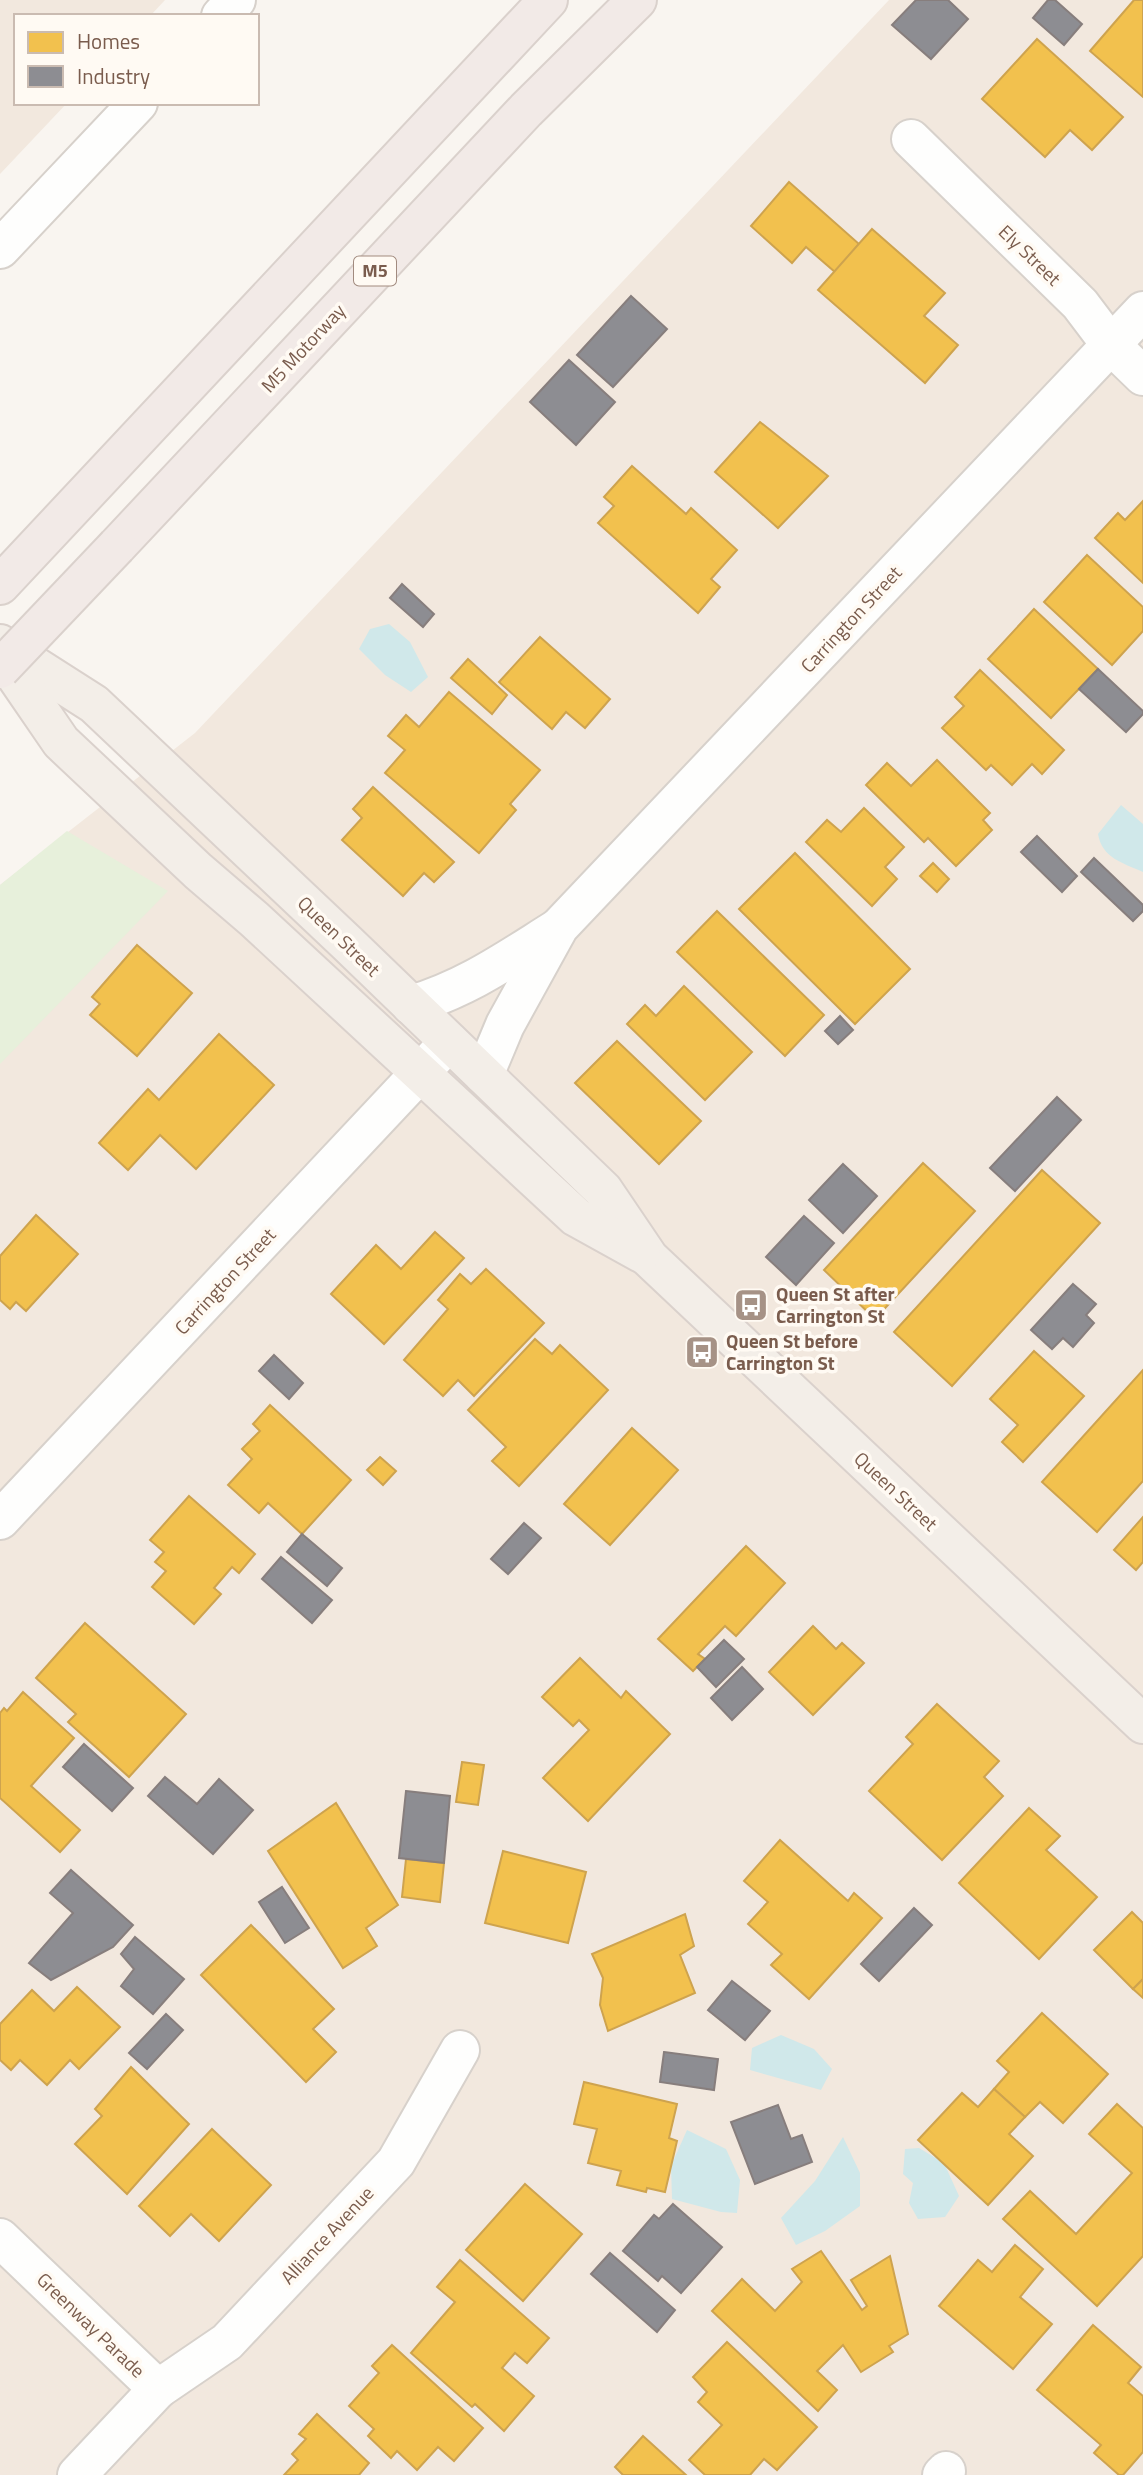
<svg xmlns="http://www.w3.org/2000/svg" width="1143" height="2475" font-family="'Titillium Web',sans-serif">
<rect width="100%" height="100%" fill="#f9f5f0"/>
<g fill="#f2e8de">
<path d="M0 0H165L150 16H16V103H67L0 174Z"/>
<path d="M889 0H1143V2475H0V885L195 733Z"/>
</g>
<path fill="#e7f0db" d="M67 831 168 891 0 1064V885Z"/>
<g fill="#d0e8ea">
<path d="M389 624 410 642 428 677 411 692 385 675 359 649 370 629Z"/>
<path d="M1121 805 1143 824V872C1123 863 1102 858 1098 834Z"/>
<path d="M781 2035 814 2049 832 2069 821 2090 750 2070 752 2048Z"/>
<path d="M687 2130 726 2149 740 2180 737 2213 721 2212 672 2199 671 2166Z"/>
<path d="M843 2137 860 2173V2206L825 2231 796 2245 781 2218 815 2181Z"/>
<path d="M919 2148 944 2163 959 2196 945 2217 918 2219 909 2203 913 2183 903 2174 905 2149Z"/>
</g>
<g fill="#f2c14e" stroke="#cea34e" stroke-width="2">
<path d="M1134 0H1143V97L1090 51Z"/>
<path d="M1037 39 1123 117 1092 150 1070 130 1045 157 982 99Z"/>
<path d="M789 182 859 244 835 272 806 247 792 263 751 226Z"/>
<path d="M872 229 945 293 924 316 958 345 925 383 818 290Z"/>
<path d="M760 422 828 476 778 528 715 472Z"/>
<path d="M632 466 686 514 691 508 737 550 711 579 720 587 698 613 598 523 614 506 604 497Z"/>
<path d="M1143 501V583L1095 538 1118 513 1125 520Z"/>
<path d="M1087 555 1143 607V631L1112 665 1044 602Z"/>
<path d="M1034 609 1098 669 1051 718 988 659Z"/>
<path d="M540 637 610 699 585 728 566 712 552 729 499 682Z"/>
<path d="M468 659 507 695 492 714 451 678Z"/>
<path d="M980 670 1064 750 1042 774 1032 764 1012 785 991 765 986 770 942 728 964 706 955 697Z"/>
<path d="M449 692 540 770 510 804 516 810 479 853 385 773 405 750 388 736 406 715 419 727Z"/>
<path d="M937 760 990 813 983 820 992 830 956 866 928 838 924 842 866 785 887 763 911 786Z"/>
<path d="M373 787 454 862 434 882 424 873 403 896 342 840 362 818 353 809Z"/>
<path d="M864 808 904 847 885 867 897 879 872 906 806 842 827 820 841 832Z"/>
<path d="M795 853 910 969 855 1024 739 909Z"/>
<path d="M933 863 949 879 937 892 920 876Z"/>
<path d="M717 911 824 1015 785 1056 677 952Z"/>
<path d="M137 945 192 993 137 1056 90 1015 100 1004 92 997Z"/>
<path d="M684 986 752 1052 705 1100 627 1024 645 1005 656 1016Z"/>
<path d="M219 1034 274 1085 196 1169 160 1135 128 1170 99 1143 148 1089 159 1100Z"/>
<path d="M617 1041 701 1121 659 1164 575 1083Z"/>
<path d="M923 1163 975 1211 875 1319 824 1270Z"/>
<path d="M1042 1170 1100 1223 952 1386 894 1332Z"/>
<path d="M36 1215 78 1254 26 1311 16 1302 10 1309 0 1300V1256Z"/>
<path d="M435 1232 464 1258 384 1344 331 1294 376 1245 401 1269Z"/>
<path d="M486 1269 544 1323 474 1396 458 1380 443 1396 404 1360 448 1309 438 1300 460 1274 471 1284Z"/>
<path d="M535 1339 552 1354 560 1345 608 1390 519 1486 492 1461 506 1447 468 1410Z"/>
<path d="M1034 1351 1084 1396 1023 1462 1002 1442 1018 1425 990 1399Z"/>
<path d="M1143 1370V1481L1097 1532 1042 1482Z"/>
<path d="M270 1405 351 1480 302 1534 268 1503 259 1513 228 1485 252 1459 242 1449 260 1431 253 1424Z"/>
<path d="M632 1428 678 1470 610 1545 564 1504Z"/>
<path d="M380 1457 396 1471 383 1485 367 1470Z"/>
<path d="M189 1496 255 1554 239 1573 232 1567 214 1588 221 1594 194 1624 152 1587 166 1571 155 1562 164 1552 150 1540Z"/>
<path d="M1143 1517V1562L1136 1570 1114 1550Z"/>
<path d="M746 1546 785 1583 736 1636 725 1626 698 1654 705 1659 693 1671 658 1639Z"/>
<path d="M85 1623 186 1714 129 1777 68 1722 76 1714 36 1678Z"/>
<path d="M813 1626 836 1649 842 1643 864 1663 813 1715 769 1672Z"/>
<path d="M580 1658 621 1698 626 1691 670 1734 588 1821 543 1778 589 1730 579 1720 573 1726 542 1697Z"/>
<path d="M23 1692 74 1738 31 1786 80 1830 60 1852 0 1798V1713L4 1708 7 1711Z"/>
<path d="M937 1704 999 1761 984 1777 1003 1796 942 1860 869 1791 913 1744 906 1737Z"/>
<path d="M462 1762 484 1765 478 1805 456 1802Z"/>
<path d="M336 1803 398 1905 366 1928 377 1946 343 1968 268 1851Z"/>
<path d="M1029 1808 1060 1836 1046 1850 1097 1897 1039 1959 959 1883Z"/>
<path d="M780 1840 848 1901 854 1893 882 1918 809 1999 771 1965 782 1954 748 1924 768 1902 744 1881Z"/>
<path d="M503 1851 586 1872 568 1943 485 1923Z"/>
<path d="M406 1859 444 1863 440 1902 402 1897Z"/>
<path d="M1132 1912 1143 1923V1979L1133 1989 1094 1950Z"/>
<path d="M685 1914 694 1946 680 1955 695 1993 608 2031 600 2005 603 1978 592 1954Z"/>
<path d="M251 1925 334 2009 313 2029 336 2052 306 2082 201 1975Z"/>
<path d="M1143 1979V1998L1133 1989Z"/>
<path d="M77 1987 120 2027 79 2069 70 2060 47 2085 20 2060 11 2070 0 2060V2024L32 1990 54 2011Z"/>
<path d="M1042 2013 1108 2074 1063 2123 1040 2102 1025 2117 994 2089 1009 2072 997 2061Z"/>
<path d="M131 2067 189 2124 127 2194 75 2144 102 2116 95 2109Z"/>
<path d="M584 2082 677 2104 669 2138 677 2141 665 2192 647 2188 646 2192 617 2185 621 2171 588 2163 597 2129 574 2124Z"/>
<path d="M994 2089 1025 2117 1009 2134 1033 2156 988 2205 918 2140 962 2093 978 2107Z"/>
<path d="M1117 2104 1143 2128V2256L1097 2306 1003 2219 1030 2191 1076 2234 1132 2173 1089 2134Z"/>
<path d="M212 2129 271 2185 219 2241 191 2214 170 2236 139 2206Z"/>
<path d="M525 2184 582 2234 523 2301 466 2250Z"/>
<path d="M1015 2245 1043 2269 1020 2297 1052 2324 1013 2369 939 2306 978 2260 992 2272Z"/>
<path d="M821 2251 862 2310 867 2306 851 2280 890 2256 908 2334 889 2346 893 2352 861 2372 843 2345 817 2371 837 2390 818 2411 712 2311 742 2279 775 2311 802 2282 792 2269Z"/>
<path d="M460 2260 549 2338 527 2363 515 2353 502 2368 534 2396 504 2431 475 2404 472 2407 411 2353 455 2302 437 2287Z"/>
<path d="M1093 2325 1141 2367 1128 2383 1143 2396V2452L1123 2475H1119L1094 2453 1101 2445 1037 2390Z"/>
<path d="M727 2342 817 2427 777 2470 764 2459 750 2475H705L689 2460 722 2425 698 2402 707 2392 693 2377Z"/>
<path d="M392 2345 483 2428 454 2461 438 2447 417 2470 397 2451 391 2458 368 2436 374 2429 349 2406 379 2373 372 2366Z"/>
<path d="M317 2414 369 2463 359 2475H284L298 2460 292 2454 306 2439 299 2434Z"/>
<path d="M643 2436 686 2475H623L615 2467Z"/>
</g>
<g fill="#8d8d92" stroke="#877e7d" stroke-width="2">
<path d="M916 0H948L968 19 931 59 892 25Z"/>
<path d="M1048 0H1055L1082 24 1064 45 1033 18Z"/>
<path d="M631 296 667 329 613 387 577 355Z"/>
<path d="M569 360 615 402 576 445 530 402Z"/>
<path d="M402 584 434 614 423 627 390 598Z"/>
<path d="M1098 669 1143 711V714L1126 732 1079 689Z"/>
<path d="M1037 836 1077 876 1062 892 1021 852Z"/>
<path d="M1094 858 1143 905V911L1133 921 1081 872Z"/>
<path d="M840 1016 853 1030 838 1044 825 1031Z"/>
<path d="M1057 1097 1081 1120 1015 1191 990 1168Z"/>
<path d="M843 1164 877 1196 843 1233 809 1200Z"/>
<path d="M804 1216 834 1243 796 1285 766 1257Z"/>
<path d="M1073 1284 1096 1304 1086 1315 1094 1323 1073 1347 1063 1338 1052 1349 1031 1330Z"/>
<path d="M274 1355 303 1383 289 1399 259 1371Z"/>
<path d="M524 1523 541 1538 508 1574 491 1559Z"/>
<path d="M302 1534 342 1568 327 1586 287 1552Z"/>
<path d="M281 1557 332 1600 312 1623 262 1579Z"/>
<path d="M724 1640 744 1659 716 1687 697 1667Z"/>
<path d="M742 1667 763 1689 732 1720 711 1698Z"/>
<path d="M84 1744 133 1788 112 1811 63 1767Z"/>
<path d="M165 1777 197 1804 219 1779 253 1810 213 1854 148 1796Z"/>
<path d="M406 1791 450 1796 444 1863 399 1858Z"/>
<path d="M71 1870 133 1925 113 1947 51 1980 29 1963 73 1913 50 1893Z"/>
<path d="M282 1887 309 1928 285 1943 259 1902Z"/>
<path d="M914 1908 932 1925 879 1981 861 1964Z"/>
<path d="M135 1937 184 1979 153 2014 121 1986 134 1969 121 1954Z"/>
<path d="M732 1981 770 2011 745 2040 708 2010Z"/>
<path d="M166 2014 183 2030 147 2069 129 2053Z"/>
<path d="M664 2052 718 2059 714 2090 660 2082Z"/>
<path d="M778 2105 791 2139 802 2135 812 2162 755 2184 731 2122Z"/>
<path d="M673 2204 722 2247 681 2293 662 2276 658 2281 623 2251 654 2215 659 2219Z"/>
<path d="M610 2253 675 2310 657 2332 591 2274Z"/>
</g>
<g fill="none" stroke-linecap="round" stroke-linejoin="round">
<g stroke="#d7d1cb" stroke-width="42">
<g id="minor">
<path d="M221 16 236 0"/>
<path d="M911 139 1080 304 1111 345 1143 376"/>
<path d="M0 249 138 103"/>
<path d="M411 1005C468 988 508 959 558 928"/>
<path d="M484 1075 505 1025 559 927 1143 311"/>
<path d="M0 1520 449 1042"/>
<path d="M0 2238 158 2389 77 2475"/>
<path d="M158 2389 227 2342 396 2162 460 2050"/>
<path d="M942 2475 946 2471"/>
</g>
</g>
<g stroke="#dad1cc" stroke-width="42">
<g id="major">
<path d="M0 644 94 704 347 943 603 1190 649 1258 1143 1724"/>
<path d="M0 653 61 742 198 871 254 919 576 1217 641 1253"/>
</g>
</g>
<g stroke="#dad1cc" stroke-width="42">
<g id="highway">
<path d="M117 546 526 110 637 0"/>
<path d="M0 585 548 0"/>
</g>
</g>
<use href="#minor" stroke="#fefefd" stroke-width="38"/>
<use href="#major" stroke="#f3eee8" stroke-width="38"/>
<use href="#highway" stroke="#f2eae7" stroke-width="38"/>
<g stroke="#dad1cc" stroke-width="42" stroke-linecap="butt">
<path id="highway-bridge" d="M0 669 117 546"/>
</g>
<use href="#highway-bridge" stroke="#f2eae7" stroke-width="38"/>
</g>
<defs>
<g id="bus-square" transform="scale(1.75)"><rect x="-9" y="-9" width="18" height="18" rx="4" fill="#a69286" stroke="#fffaf3"/><path d="M-5-6H5V4H4V6H2V4H-2V6H-4V4H-5ZM-3.5-4V0h7V-4ZM-3.5 1.2v1.5H-2V1.2ZM2 1.2v1.5H3.5V1.2Z" fill="#fff"/></g>
</defs>
<g fill-rule="evenodd">
<use href="#bus-square" x="751" y="1305"/>
<use href="#bus-square" x="702" y="1352"/>
</g>
<g text-anchor="middle" stroke-width="7" stroke-linejoin="round" paint-order="stroke">
<rect fill="#fffaf3" stroke="#a28b7f" stroke-width="2" x="354" y="256.5" width="42" height="29" rx="5"/>
<g font-size="18" font-weight="bold" fill="#7a5c4d">
<text x="375" y="277">M5</text>
</g>
<g font-size="19" fill="#7a5c4d" stroke="#fffaf3">
<text transform="translate(1030 255) rotate(44)" y="7">Ely Street</text>
<text transform="translate(303 348) rotate(-47)" y="7">M5 Motorway</text>
<text transform="translate(851 619) rotate(-47)" y="7">Carrington Street</text>
<text transform="translate(339 936) rotate(44)" y="7">Queen Street</text>
<text transform="translate(225 1281) rotate(-47)" y="7">Carrington Street</text>
<text transform="translate(896 1491) rotate(43)" y="7">Queen Street</text>
<text transform="translate(327 2235) rotate(-47)" y="7">Alliance Avenue</text>
<text transform="translate(91 2325) rotate(44)" y="7">Greenway Parade</text>
</g>
<g font-size="19" font-weight="bold" fill="#7a5c4d" stroke="#fffaf3" text-anchor="start">
<text x="776" y="1301">Queen St after<tspan x="776" dy="22">Carrington St</tspan></text>
<text x="726" y="1348">Queen St before<tspan x="726" dy="22">Carrington St</tspan></text>
</g>
</g>
<rect x="14" y="14" width="245" height="91" fill="#fffaf3" stroke="#cabbb1" stroke-width="2"/>
<rect x="28" y="32" width="35" height="21" fill="#f2c14e" stroke="#cabbb1" stroke-width="2"/>
<text x="77" y="49" font-size="21" fill="#7a5c4d">Homes</text>
<rect x="28" y="66" width="35" height="21" fill="#8d8d92" stroke="#cabbb1" stroke-width="2"/>
<text x="77" y="84" font-size="21" fill="#7a5c4d">Industry</text>
</svg>
